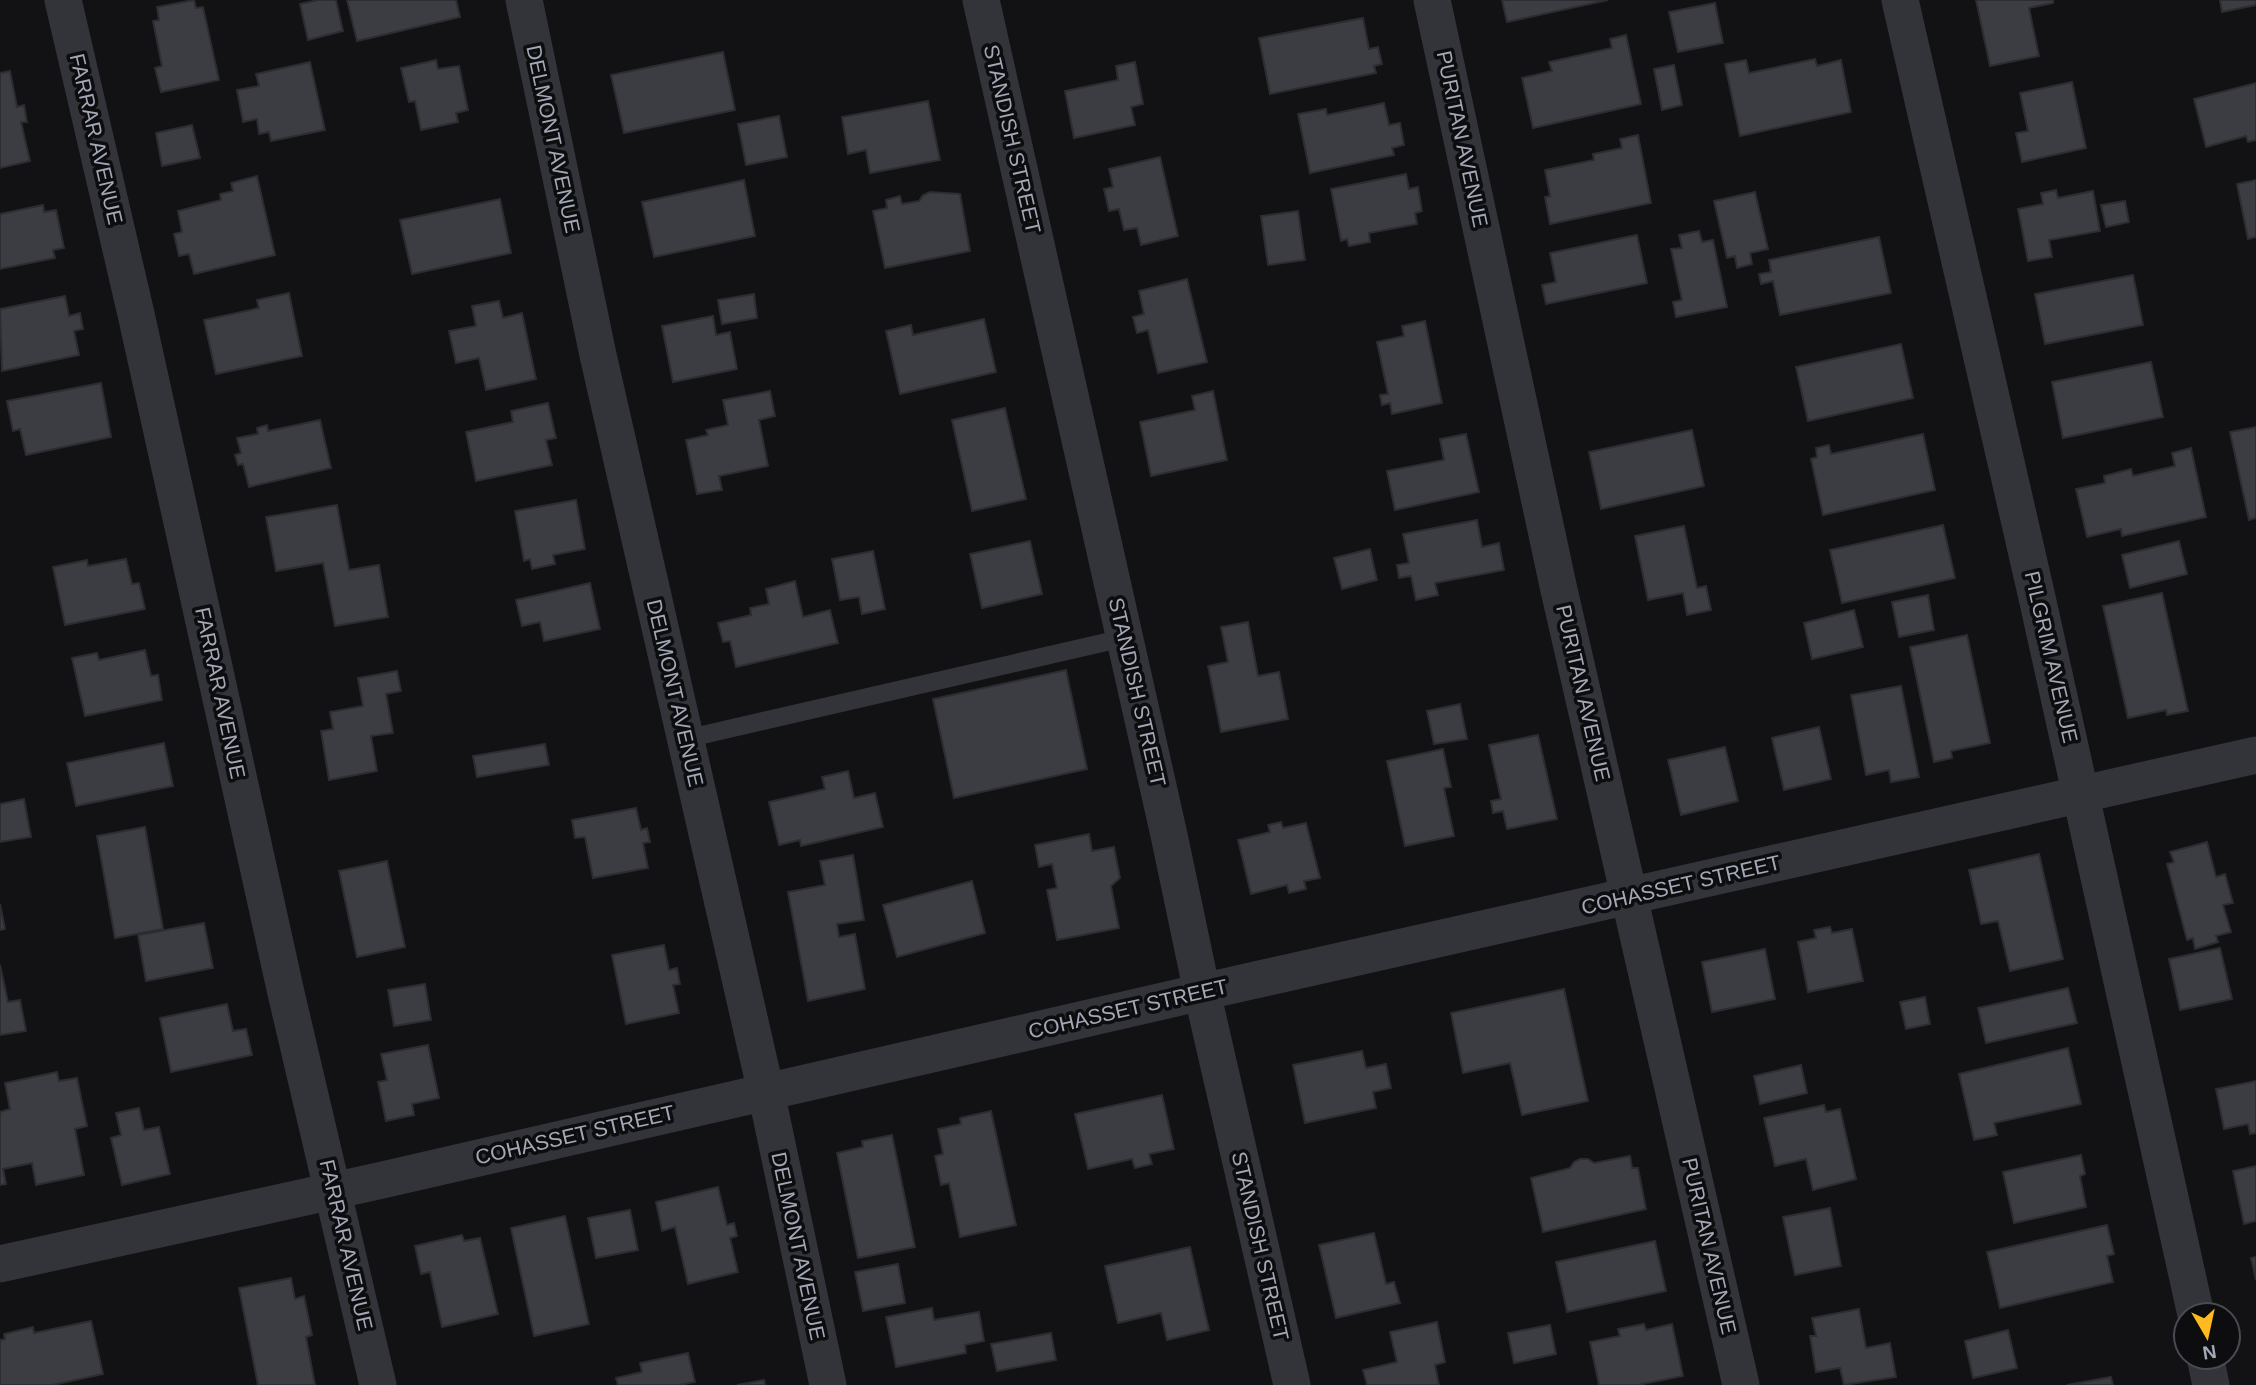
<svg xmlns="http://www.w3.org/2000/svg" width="2256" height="1385" font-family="Helvetica,sans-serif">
<rect width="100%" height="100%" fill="#121214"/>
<g fill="#3c3d42" stroke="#2c2c31" stroke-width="2">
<path d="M194 0 196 8 203 7 219 80 161 92 155 68 162 66 153 21 159 20 157 7Z"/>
<path d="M318 0H336L343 31 308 40 300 4Z"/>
<path d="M347 0H456L460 17 357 41Z"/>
<path d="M1502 0H1608L1507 22Z"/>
<path d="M1976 0H2053V3L2029 8 2039 56 1990 66Z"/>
<path d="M2220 0H2256V5L2222 12Z"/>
<path d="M1715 3 1723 43 1678 52 1669 12Z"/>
<path d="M1363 18 1369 49 1378 47 1382 64 1374 66 1376 73 1270 94 1259 38Z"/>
<path d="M1626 35 1641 104 1533 128 1522 78 1552 71 1549 62 1612 48 1610 39Z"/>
<path d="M723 52 735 110 624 133 611 75Z"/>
<path d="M1815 59 1817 66 1841 60 1851 112 1740 136 1725 64 1746 60 1749 73Z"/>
<path d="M436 60 438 69 459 66 468 110 456 113 458 122 421 130 415 101 409 102 401 68Z"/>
<path d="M310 62 325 130 271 141 269 132 259 134 257 119 243 122 237 90 259 86 256 74Z"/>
<path d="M1135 62 1143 104 1131 107 1135 125 1074 138 1065 91 1118 80 1116 66Z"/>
<path d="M1674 65 1682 105 1662 110 1654 69Z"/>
<path d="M10 71 17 107 24 105 27 122H21L30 161 0 168V73Z"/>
<path d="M2072 82 2086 148 2022 162 2016 133 2028 131 2020 93Z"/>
<path d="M2256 83V140L2248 142 2246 136 2206 147 2194 99Z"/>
<path d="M928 101 940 160 870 173 866 150 848 154 842 117Z"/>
<path d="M1384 103 1389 125 1400 123 1404 145 1392 148 1394 155 1310 173 1298 114 1326 109 1327 115Z"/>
<path d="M779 116 787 157 746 165 738 124Z"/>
<path d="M192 125 200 158 162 166 156 133Z"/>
<path d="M1638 135 1651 203 1550 224 1545 197 1550 196 1545 170 1594 160 1593 154 1622 148 1620 139Z"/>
<path d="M1160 157 1178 236 1141 245 1137 228 1124 230 1119 209 1109 211 1104 189 1113 187 1109 169Z"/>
<path d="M1406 174 1409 189 1418 187 1422 211 1415 213 1417 224 1369 233 1370 242 1349 246 1347 239 1341 241 1331 189Z"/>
<path d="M257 176 275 255 194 274 189 254 179 256 174 234 182 232 178 211 221 200 220 194 233 191 231 183Z"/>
<path d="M744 180 755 236 654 257 642 202Z"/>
<path d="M2256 180V237L2248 239 2237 184Z"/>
<path d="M2056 190 2058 198 2093 191 2100 231 2049 240 2052 257 2028 261 2018 209 2043 204 2041 193Z"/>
<path d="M930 192 960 194 970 251 885 268 873 211 887 208 886 200 900 196 902 204 919 201 923 195Z"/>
<path d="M1755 192 1768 249 1750 253 1752 264 1737 268 1735 256 1727 258 1714 201Z"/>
<path d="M500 199 511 253 412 274 400 220Z"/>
<path d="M2125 201 2129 222 2106 227 2101 205Z"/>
<path d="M43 205 44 212 56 210 64 248 53 250 55 258 0 269V214Z"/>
<path d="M1298 211 1305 260 1268 265 1261 216Z"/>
<path d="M1699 231 1702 242 1713 240 1727 307 1676 317 1673 302 1682 300 1671 249 1682 248 1679 235Z"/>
<path d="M1637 235 1647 283 1546 304 1542 285 1556 282 1550 253Z"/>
<path d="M1879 237 1891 293 1780 315 1773 281 1761 284 1759 274 1771 272 1769 260Z"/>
<path d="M2133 275 2143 325 2045 344 2035 294Z"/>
<path d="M1187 279 1207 362 1158 373 1148 330 1137 333 1133 317 1144 314 1139 291Z"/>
<path d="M289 293 302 356 216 374 204 320 259 308 257 300Z"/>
<path d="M754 294 757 318 722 324 718 300Z"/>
<path d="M65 296 69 316 80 313 83 329 74 331 79 355 2 371 0 309Z"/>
<path d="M499 301 503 318 522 313 536 379 486 390 479 358 456 363 449 331 476 326 472 306Z"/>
<path d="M713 316 716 335 730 332 737 369 673 382 662 326Z"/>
<path d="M984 319 996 372 900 394 886 331 911 325 913 335Z"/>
<path d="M1425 321 1442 403 1392 414 1390 403 1382 405 1380 395 1388 394 1377 342 1404 336 1402 326Z"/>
<path d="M1901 344 1913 398 1808 421 1796 367Z"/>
<path d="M2151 362 2163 417 2063 438 2052 382Z"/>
<path d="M101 383 111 437 26 455 20 429 13 431 7 401Z"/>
<path d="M770 391 775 416 759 420 768 466 719 476 722 490 697 494 686 440 708 435 706 430 728 425 723 400Z"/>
<path d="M1213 391 1227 460 1151 476 1140 422 1195 410 1192 396Z"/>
<path d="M548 403 556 438 546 440 552 465 476 481 466 432 513 422 511 411Z"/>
<path d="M1005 408 1026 499 972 511 952 420Z"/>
<path d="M320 420 331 468 249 487 243 464 238 465 235 455 241 453 237 438 258 434 257 428 267 425 268 431Z"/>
<path d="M2256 427V518L2249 520 2230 432Z"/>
<path d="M1692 430 1704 486 1601 509 1589 452Z"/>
<path d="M1466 434 1479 492 1395 510 1387 471 1444 460 1440 439Z"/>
<path d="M1923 434 1935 490 1823 515 1811 459 1817 457 1816 448 1829 445 1831 454Z"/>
<path d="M2191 448 2206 517 2122 536 2121 529 2087 537 2076 489 2105 483 2104 476 2131 469 2133 476 2175 466 2172 453Z"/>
<path d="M576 500 585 549 553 555 555 564 532 569 530 559 524 561 515 511Z"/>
<path d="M337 505 349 570 379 565 388 617 335 626 323 563 276 571 266 517Z"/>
<path d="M1477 520 1482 547 1499 543 1504 570 1435 583 1438 595 1416 600 1411 576 1399 578 1397 565 1409 563 1403 534Z"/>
<path d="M1943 525 1955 578 1842 603 1830 550Z"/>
<path d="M1684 526 1697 588 1706 586 1711 610 1687 615 1683 593 1648 600 1635 536Z"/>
<path d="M1030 541 1042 594 982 608 970 554Z"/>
<path d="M2179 541 2187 574 2130 588 2122 555Z"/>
<path d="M1370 549 1377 580 1342 589 1334 558Z"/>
<path d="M873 551 885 609 862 614 859 597 840 600 832 559Z"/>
<path d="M126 559 132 584 139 583 145 609 65 625 53 567 87 560 88 566Z"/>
<path d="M795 581 803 617 830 610 838 643 736 667 730 641 723 642 718 623 751 615 750 608 769 604 766 589Z"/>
<path d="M590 583 600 629 544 641 540 622 522 626 516 600Z"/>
<path d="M2162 593 2188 711 2167 715 2166 710 2128 718 2103 606Z"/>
<path d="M1928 595 1934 630 1899 637 1892 602Z"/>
<path d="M1854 610 1863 647 1812 659 1804 623Z"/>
<path d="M1248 622 1258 676 1279 672 1288 719 1221 732 1208 666 1228 662 1221 627Z"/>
<path d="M1967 635 1990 743 1951 751 1952 758 1934 762 1910 647Z"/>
<path d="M145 650 151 676 158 675 162 700 85 716 72 658 97 653 99 660Z"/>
<path d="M1066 670 1087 769 954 798 933 699Z"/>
<path d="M397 671 401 691 386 694 393 733 371 736 377 771 329 780 321 731 333 729 330 712 363 706 358 678Z"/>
<path d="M1901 686 1919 777 1891 782 1889 770 1866 775 1851 695Z"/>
<path d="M1460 704 1467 739 1434 744 1427 711Z"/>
<path d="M1819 727 1831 779 1784 790 1772 738Z"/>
<path d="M1538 735 1557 819 1507 829 1503 811 1493 813 1491 801 1501 799 1489 745Z"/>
<path d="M164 743 173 786 76 806 67 763Z"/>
<path d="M545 744 549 765 477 777 473 756Z"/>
<path d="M1725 747 1738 801 1681 815 1668 760Z"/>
<path d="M1443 749 1451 787 1444 788 1454 836 1405 846 1387 761Z"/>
<path d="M848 771 854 798 875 793 883 827 801 846 800 840 779 845 769 802 825 789 822 777Z"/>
<path d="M24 799 31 837 0 842V804Z"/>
<path d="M636 808 641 830 647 828 650 842 643 843 648 868 593 878 585 837 575 838 572 820Z"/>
<path d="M1281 822 1283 828 1306 823 1320 878 1304 881 1306 889 1289 893 1287 885 1251 894 1238 840 1270 832 1268 825Z"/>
<path d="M145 827 163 929 115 938 97 836Z"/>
<path d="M1089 834 1092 851 1114 847 1120 878 1111 886 1119 928 1057 940 1047 890 1057 888 1052 864 1039 867 1035 845Z"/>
<path d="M2207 842 2216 877 2225 874 2233 903 2223 905 2231 932 2216 936 2218 942 2195 949 2193 938 2187 940 2167 864 2174 862 2170 852Z"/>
<path d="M2039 854 2063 959 2010 971 1998 921 1981 924 1969 870Z"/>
<path d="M853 855 864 920 837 924 839 937 855 934 865 989 808 1001 788 892 825 885 820 861Z"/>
<path d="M387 861 405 947 357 957 339 871Z"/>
<path d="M972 881 985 933 897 957 883 905Z"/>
<path d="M0 904 5 929 0 930Z"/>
<path d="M204 923 213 968 146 981 138 935Z"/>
<path d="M1830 927 1832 933 1852 929 1863 981 1808 992 1798 942 1816 938 1814 930Z"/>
<path d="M664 945 669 970 677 968 680 984 673 985 679 1013 626 1024 612 955Z"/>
<path d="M2220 948 2232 999 2180 1010 2169 959Z"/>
<path d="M1765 949 1775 999 1712 1012 1702 962Z"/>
<path d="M0 965 8 1002 20 1000 26 1031 0 1035Z"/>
<path d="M425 984 431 1020 394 1026 388 990Z"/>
<path d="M2068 988 2077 1023 1986 1043 1978 1008Z"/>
<path d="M1564 989 1588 1101 1522 1115 1510 1063 1463 1073 1451 1013Z"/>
<path d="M1925 997 1930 1024 1906 1029 1900 1002Z"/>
<path d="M227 1004 233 1031 246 1029 252 1055 171 1072 160 1018Z"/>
<path d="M428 1045 439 1098 412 1104 414 1115 386 1121 378 1082 387 1080 381 1054Z"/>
<path d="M2068 1048 2081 1104 1994 1123 1997 1135 1974 1140 1959 1074Z"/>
<path d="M1362 1051 1366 1068 1386 1064 1391 1088 1373 1092 1376 1108 1305 1123 1293 1065Z"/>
<path d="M1801 1065 1807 1093 1760 1104 1754 1076Z"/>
<path d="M57 1072 59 1081 77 1078 87 1126 75 1129 84 1175 36 1185 32 1163 3 1169 6 1184 0 1185V1112L10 1109 5 1083Z"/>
<path d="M2256 1081V1133L2250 1134 2248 1124 2224 1129 2216 1089Z"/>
<path d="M1162 1095 1174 1149 1149 1154 1152 1164 1135 1168 1132 1159 1088 1169 1075 1114Z"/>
<path d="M1824 1105 1826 1112 1840 1109 1856 1179 1813 1190 1806 1159 1775 1166 1764 1118Z"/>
<path d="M139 1108 144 1130 159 1127 170 1174 122 1185 111 1138 121 1135 116 1113Z"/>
<path d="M991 1111 1016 1225 960 1237 949 1183 941 1185 935 1156 943 1154 938 1129 961 1124 960 1118Z"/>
<path d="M892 1135 915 1247 858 1258 837 1153 863 1147 862 1141Z"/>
<path d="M2081 1155 2085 1174 2080 1176 2086 1207 2014 1223 2003 1172Z"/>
<path d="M1630 1156 1632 1168H1638L1646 1209 1543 1232 1531 1178 1570 1168 1574 1162 1580 1159H1588L1594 1163Z"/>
<path d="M2256 1166V1221L2244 1224 2233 1171Z"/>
<path d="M718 1187 727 1225 734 1223 737 1236 730 1238 738 1272 688 1284 675 1227 662 1231 656 1202Z"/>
<path d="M1830 1208 1841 1266 1795 1275 1783 1217Z"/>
<path d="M630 1210 638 1250 596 1258 588 1218Z"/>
<path d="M565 1216 589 1324 534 1336 511 1228Z"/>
<path d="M2107 1225 2114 1254 2107 1256 2113 1282 2000 1308 1987 1252Z"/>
<path d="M1374 1233 1386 1284 1394 1282 1400 1303 1336 1318 1319 1245Z"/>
<path d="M462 1235 464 1241 480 1238 498 1314 442 1327 430 1272 421 1274 415 1246Z"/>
<path d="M1655 1241 1666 1291 1567 1312 1556 1262Z"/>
<path d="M1190 1247 1209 1330 1167 1340 1161 1313 1118 1323 1105 1266Z"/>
<path d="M2256 1257V1280L2251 1258Z"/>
<path d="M898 1264 905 1303 863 1311 855 1272Z"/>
<path d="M291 1278 295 1299 304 1296 312 1335 306 1337 315 1385H258L239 1288Z"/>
<path d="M932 1308 934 1320 979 1312 984 1341 965 1345 966 1353 896 1367 886 1317Z"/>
<path d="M1859 1309 1866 1348 1890 1343 1896 1377 1844 1385 1840 1368 1816 1372 1810 1336H1816L1812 1318Z"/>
<path d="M91 1321 103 1374 53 1385H0V1340L5 1339 4 1334 33 1327 34 1333Z"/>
<path d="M1437 1322 1445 1362 1435 1365 1439 1385H1367L1363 1370 1397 1362 1390 1332Z"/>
<path d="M1644 1324 1646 1330 1672 1324 1683 1376 1638 1385H1599L1590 1342 1620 1336 1618 1329Z"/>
<path d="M1550 1325 1556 1354 1514 1363 1508 1333Z"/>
<path d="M2008 1330 2017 1368 1973 1378 1965 1341Z"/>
<path d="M1051 1333 1056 1360 997 1371 991 1344Z"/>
<path d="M688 1353 695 1382 679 1385H618L616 1378 642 1372 640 1363Z"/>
<path d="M2111 1377 2113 1385H2067Z"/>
<path d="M764 1380 765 1385H737Z"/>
</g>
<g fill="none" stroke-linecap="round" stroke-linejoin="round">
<path stroke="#33343a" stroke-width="18" d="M685 739 1124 638"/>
<g stroke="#33343a" stroke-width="37">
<path d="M63 0 136 314 286 993 378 1385"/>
<path d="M524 0 598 355 766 1092 828 1385"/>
<path d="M981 0 1169 835 1202 992 1292 1385"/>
<path d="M1432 0 1559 590 1741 1385"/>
<path d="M1900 0 2036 593 2196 1315"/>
<path d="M0 1264 378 1181 1202 992 2256 755"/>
<path d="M2205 1357 2211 1385"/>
</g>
</g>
<g text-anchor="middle" stroke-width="7" stroke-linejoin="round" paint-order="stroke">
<g font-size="21" fill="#a3a8b6" stroke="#0d0d0f">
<text transform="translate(96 139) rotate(77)" y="7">FARRAR AVENUE</text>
<text transform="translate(553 139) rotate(78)" y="7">DELMONT AVENUE</text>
<text transform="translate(1012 139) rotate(77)" y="7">STANDISH STREET</text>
<text transform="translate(1462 139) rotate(78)" y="7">PURITAN AVENUE</text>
<text transform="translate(2051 657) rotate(77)" y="7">PILGRIM AVENUE</text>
<text transform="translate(1137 692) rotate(77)" y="7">STANDISH STREET</text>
<text transform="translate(220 693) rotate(78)" y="7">FARRAR AVENUE</text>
<text transform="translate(675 693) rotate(77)" y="7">DELMONT AVENUE</text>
<text transform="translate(1583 693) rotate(77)" y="7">PURITAN AVENUE</text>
<text transform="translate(1681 885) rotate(-13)" y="7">COHASSET STREET</text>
<text transform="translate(1128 1009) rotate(-13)" y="7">COHASSET STREET</text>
<text transform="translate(575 1135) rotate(-13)" y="7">COHASSET STREET</text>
<text transform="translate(346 1245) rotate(77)" y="7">FARRAR AVENUE</text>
<text transform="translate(798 1246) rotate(78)" y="7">DELMONT AVENUE</text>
<text transform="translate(1260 1246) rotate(77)" y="7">STANDISH STREET</text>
<text transform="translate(1709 1246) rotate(77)" y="7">PURITAN AVENUE</text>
</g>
</g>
<g transform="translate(2207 1336) rotate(171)"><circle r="33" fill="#0d0d0f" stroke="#494b52" stroke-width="2"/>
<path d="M0-5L12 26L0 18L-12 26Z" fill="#ffba20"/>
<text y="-10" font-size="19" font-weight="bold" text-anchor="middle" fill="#a3a8b6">N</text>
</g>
</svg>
